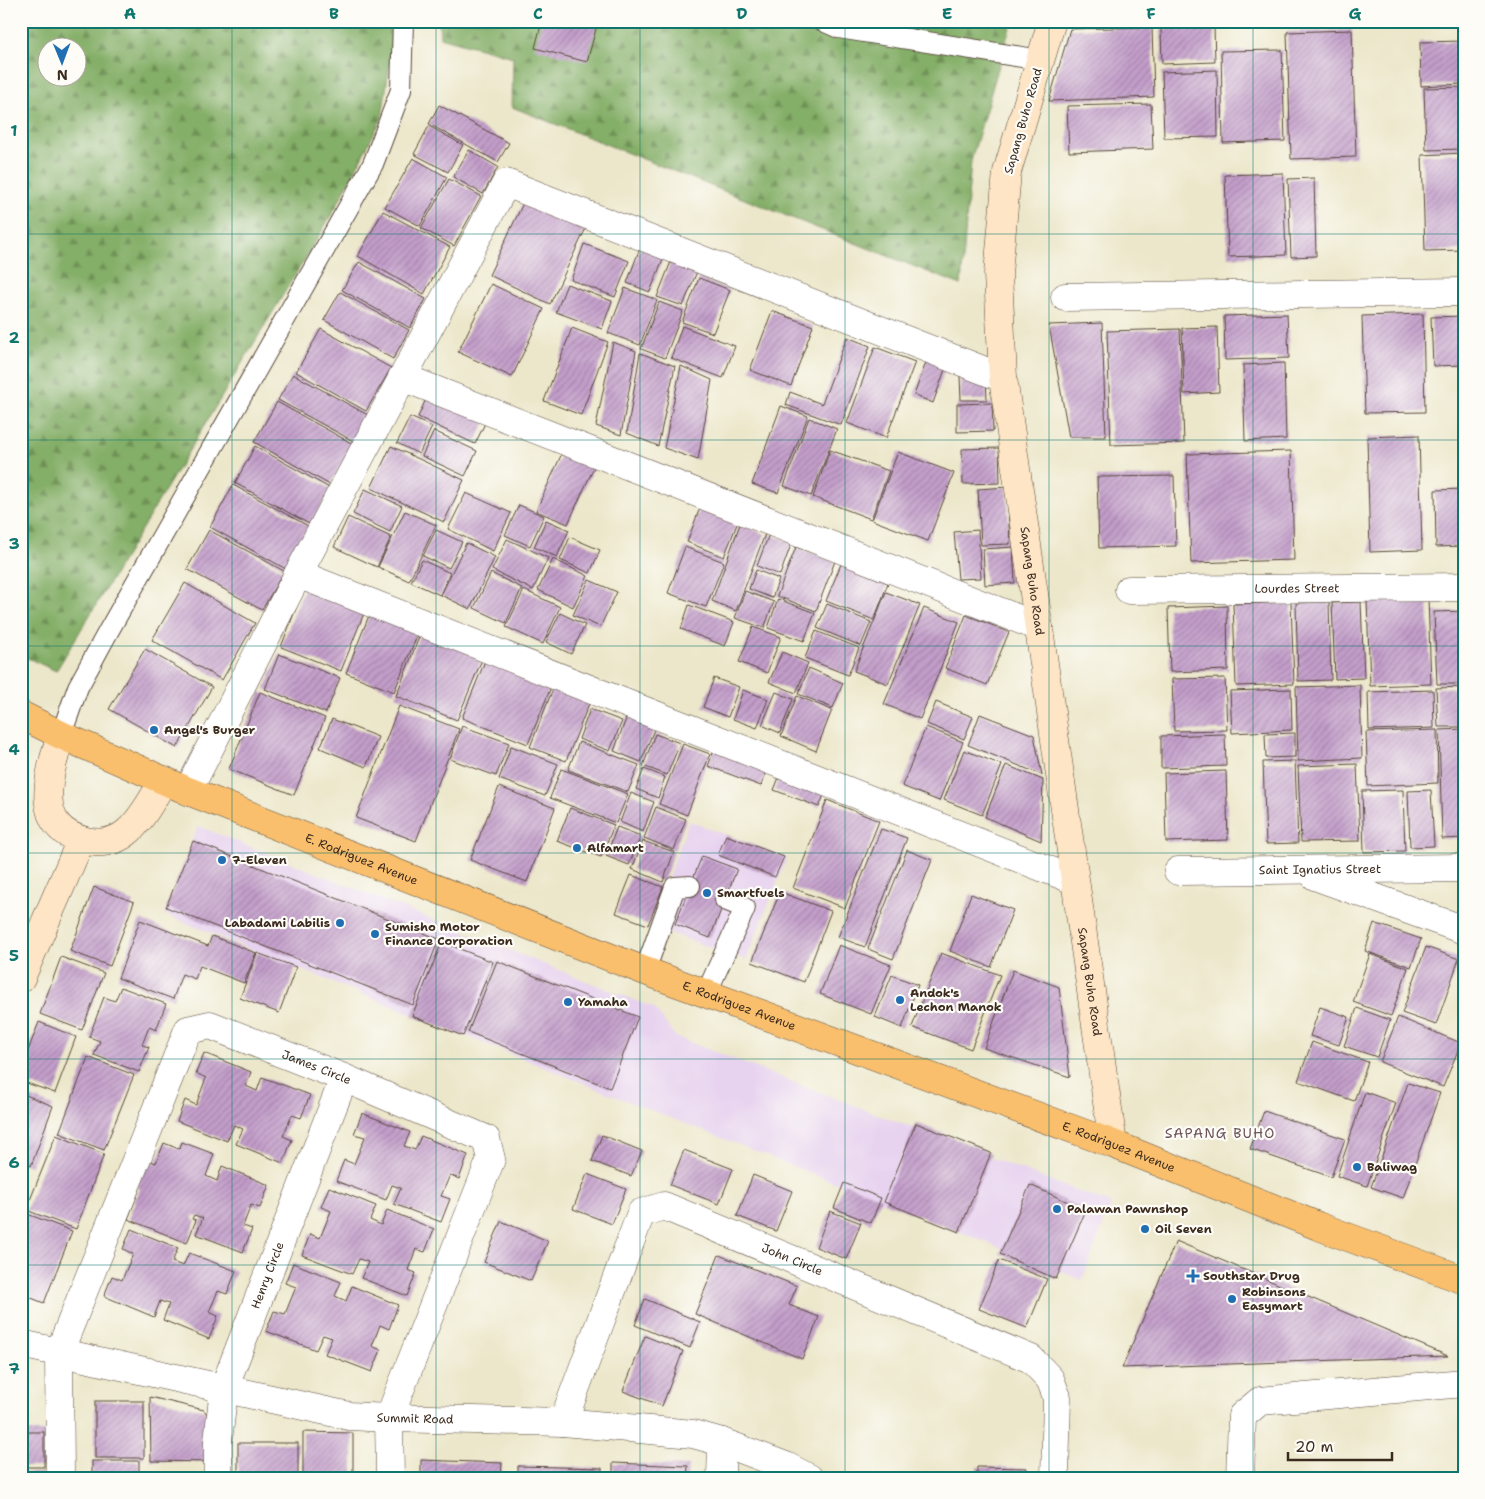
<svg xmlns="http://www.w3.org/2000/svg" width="1485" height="1499" font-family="'Shantell Sans',sans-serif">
<defs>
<pattern id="forest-firs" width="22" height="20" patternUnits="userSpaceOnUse" patternTransform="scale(1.25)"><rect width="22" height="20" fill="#84af67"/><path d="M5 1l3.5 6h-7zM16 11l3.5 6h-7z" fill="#6d8f54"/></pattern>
<pattern id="building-hatch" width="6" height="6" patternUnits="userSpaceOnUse" patternTransform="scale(1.25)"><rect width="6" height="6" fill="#c39ecb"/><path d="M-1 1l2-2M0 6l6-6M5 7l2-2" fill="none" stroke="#a081a4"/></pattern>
</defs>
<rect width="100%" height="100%" fill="#fdfcf7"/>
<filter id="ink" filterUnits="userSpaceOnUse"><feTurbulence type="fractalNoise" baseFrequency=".02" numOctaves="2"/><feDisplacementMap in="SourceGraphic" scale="10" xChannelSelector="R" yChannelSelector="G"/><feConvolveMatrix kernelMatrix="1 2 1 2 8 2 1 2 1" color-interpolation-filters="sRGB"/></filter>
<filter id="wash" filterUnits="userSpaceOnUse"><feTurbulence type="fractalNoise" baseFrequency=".0096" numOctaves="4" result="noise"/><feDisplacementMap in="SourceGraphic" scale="20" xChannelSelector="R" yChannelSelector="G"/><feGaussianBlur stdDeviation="1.12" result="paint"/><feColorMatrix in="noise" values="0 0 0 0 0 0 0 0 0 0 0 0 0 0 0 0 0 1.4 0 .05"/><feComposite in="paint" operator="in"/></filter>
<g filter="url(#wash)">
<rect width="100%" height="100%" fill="#ece7ca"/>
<g fill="#e7d2ef">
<path d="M689 821 787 858 746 960 650 926Z"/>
<path d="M198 826 654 1008 676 1037 1111 1204 1082 1280 625 1100 164 914Z"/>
</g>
<g fill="url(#forest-firs)" stroke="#606c42" fill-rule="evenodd">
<path d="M21 21H389L392 47 382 118 335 209 56 671 21 655ZM48 48H78V78H48Z"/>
<path d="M439 21H1012L971 161 961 285 512 107 513 57 440 37Z"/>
</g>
<g id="blocks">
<g fill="url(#building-hatch)">
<path d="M542 21H585L597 25 587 62 535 48Z"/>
<path d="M1152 27 1154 97 1049 101 1070 29Z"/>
<path d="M1214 27 1215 62 1162 64 1161 29Z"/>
<path d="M1352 30 1356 157 1291 159 1287 32Z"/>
<path d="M1464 41V84L1421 86 1420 42Z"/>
<path d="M1282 50 1285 141 1223 143 1221 51Z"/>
<path d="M1217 70 1218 137 1164 138 1162 72Z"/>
<path d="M1464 87V149L1426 150 1424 88Z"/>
<path d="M1151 104 1153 149 1069 152 1067 106Z"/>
<path d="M439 105 509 143 498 162 429 124Z"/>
<path d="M429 126 463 145 448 172 414 154Z"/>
<path d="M469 150 498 167 483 194 453 177Z"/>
<path d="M1464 153V250L1425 251 1422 155Z"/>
<path d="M413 158 447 177 420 226 385 207Z"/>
<path d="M1283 173 1286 255 1228 257 1225 175Z"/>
<path d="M1314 178 1316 256 1291 257 1288 179Z"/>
<path d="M449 179 481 196 454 246 421 228Z"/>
<path d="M525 199 586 228 550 304 489 275Z"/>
<path d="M383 211 450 247 424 294 358 256Z"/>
<path d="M584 244 629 261 615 297 571 280Z"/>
<path d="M641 245 665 254 650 292 627 283Z"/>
<path d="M674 254 700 264 683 306 657 297Z"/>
<path d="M359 262 426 299 410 328 342 290Z"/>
<path d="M699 278 730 290 713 333 682 322Z"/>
<path d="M491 284 544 309 512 377 458 352Z"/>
<path d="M567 284 612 301 602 329 556 312Z"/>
<path d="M625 288 657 300 640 345 608 333Z"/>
<path d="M340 292 409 330 393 359 324 320Z"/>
<path d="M659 302 683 311 665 358 641 349Z"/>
<path d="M772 311 813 326 791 386 750 370Z"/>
<path d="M1287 314 1289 358 1225 360 1224 316Z"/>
<path d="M1423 314 1425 412 1365 413 1362 316Z"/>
<path d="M1464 316V365L1433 366 1431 317Z"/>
<path d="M1102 323 1106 437H1069L1049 325Z"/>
<path d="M682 326 735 346 723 378 671 358Z"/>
<path d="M1217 327 1219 392 1184 394 1182 328Z"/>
<path d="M572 328 608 342 581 415 544 401Z"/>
<path d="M321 329 391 368 366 411 296 372Z"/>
<path d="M1180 329 1184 443 1111 445 1107 331Z"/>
<path d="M847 337 870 346 841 425 786 405 790 392 822 404Z"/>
<path d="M613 342 636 351 621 435 596 426Z"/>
<path d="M875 347 915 362 886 438 847 423Z"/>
<path d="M640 353 675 366 658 446 627 433Z"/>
<path d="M928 357 947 364 933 403 914 395Z"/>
<path d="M1284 363 1286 439 1245 441 1243 365Z"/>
<path d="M681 366 712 380 698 460 664 448Z"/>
<path d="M293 374 368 415 353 441 278 400Z"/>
<path d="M986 375 987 400H961L960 376Z"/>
<path d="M430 390 488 417 475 444 418 417Z"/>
<path d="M277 402 353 444 330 485 254 442Z"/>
<path d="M992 403 993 431 957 432V404Z"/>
<path d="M781 406 808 416 778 493 752 484Z"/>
<path d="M410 417 432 427 419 454 397 443Z"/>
<path d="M809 418 837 429 811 496 784 486Z"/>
<path d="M434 431 477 451 465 476 422 456Z"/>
<path d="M1419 435 1422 550 1370 552 1367 437Z"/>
<path d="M255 446 331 489 311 525 235 483Z"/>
<path d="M391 446 464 480 444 522 371 488Z"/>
<path d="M999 448 1000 483 963 484 962 449Z"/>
<path d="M830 450 889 471 871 519 813 497Z"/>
<path d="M563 451 595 465 568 524 536 511Z"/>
<path d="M1291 451 1294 560 1191 563 1187 454Z"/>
<path d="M898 452 954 473 928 541 872 520Z"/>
<path d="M1174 476 1176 546 1099 548 1097 477Z"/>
<path d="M233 485 310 527 286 569 210 527Z"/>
<path d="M1007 487 1010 544 981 545 978 489Z"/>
<path d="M365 489 402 506 390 532 353 514Z"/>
<path d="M1464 489V546L1436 547 1435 490Z"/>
<path d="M466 493 511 513 493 551 448 529Z"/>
<path d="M519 505 544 516 530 546 505 535Z"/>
<path d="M701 505 739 519 724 557 687 542Z"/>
<path d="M405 511 436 525 409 581 378 567Z"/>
<path d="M348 517 391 537 377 567 334 547Z"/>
<path d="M546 520 569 530 557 557 534 547Z"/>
<path d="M740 524 765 534 736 611 712 601Z"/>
<path d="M209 530 284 571 262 610 187 569Z"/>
<path d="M436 530 462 542 449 568 423 556Z"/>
<path d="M978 530 981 578 958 579 954 532Z"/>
<path d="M769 534 792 542 780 575 757 566Z"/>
<path d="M570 537 600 550 590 573 560 560Z"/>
<path d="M507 539 548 558 533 590 492 570Z"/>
<path d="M466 543 495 557 470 609 441 595Z"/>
<path d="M685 547 724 562 706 607 668 593Z"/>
<path d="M796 547 835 561 816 611 777 596Z"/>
<path d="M1013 547 1015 583 985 585 983 549Z"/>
<path d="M553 559 588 576 573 607 538 590Z"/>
<path d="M422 560 450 573 440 595 411 582Z"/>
<path d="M841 564 888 583 874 620 826 601Z"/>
<path d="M756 570 779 579 772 598 749 589Z"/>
<path d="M491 573 522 588 506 623 474 608Z"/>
<path d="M589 580 617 592 600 627 573 615Z"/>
<path d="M185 583 255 623 222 680 152 640Z"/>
<path d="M306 583 366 608 341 671 281 647Z"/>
<path d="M524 590 560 607 543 644 506 627Z"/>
<path d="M745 591 774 602 764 628 735 618Z"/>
<path d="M886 592 920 605 888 684 854 671Z"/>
<path d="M1428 598 1431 684 1370 686 1367 600Z"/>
<path d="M778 599 815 613 804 641 768 628Z"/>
<path d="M1291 602 1294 684 1236 686 1233 604Z"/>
<path d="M1329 602 1331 680 1298 681 1296 603Z"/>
<path d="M1361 602 1364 678 1335 679 1332 603Z"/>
<path d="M827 604 871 622 861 646 817 628Z"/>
<path d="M689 605 734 622 725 646 681 629Z"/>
<path d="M1227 606 1228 670 1170 672 1168 608Z"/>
<path d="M924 608 959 622 920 719 884 704Z"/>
<path d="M1464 611V684H1437L1434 612Z"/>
<path d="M370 613 418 633 394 692 346 673Z"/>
<path d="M560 613 585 625 571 654 546 642Z"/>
<path d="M966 615 1009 632 987 685 945 668Z"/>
<path d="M753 627 781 637 767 673 739 662Z"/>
<path d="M816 631 859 648 848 675 805 658Z"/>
<path d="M421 632 483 657 457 720 396 696Z"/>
<path d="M145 649 212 687 177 748 109 709Z"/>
<path d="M782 652 808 663 796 693 769 682Z"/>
<path d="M279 654 340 678 326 713 265 689Z"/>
<path d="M487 656 553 682 528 744 462 718Z"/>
<path d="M809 668 843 683 833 708 798 694Z"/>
<path d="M558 676 594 691 566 761 530 747Z"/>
<path d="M714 678 739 687 728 717 703 707Z"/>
<path d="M1225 678 1227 730 1174 731 1172 679Z"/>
<path d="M1360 685 1362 758 1298 761 1296 687Z"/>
<path d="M1464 687V727H1438L1436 688Z"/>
<path d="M1291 689 1292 730 1232 733 1230 691Z"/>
<path d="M743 690 768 699 757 728 733 719Z"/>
<path d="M1433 690 1434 728 1369 730 1368 692Z"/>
<path d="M260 692 325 718 294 795 229 769Z"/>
<path d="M776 692 793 699 780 733 762 725Z"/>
<path d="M797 696 832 710 816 751 781 736Z"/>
<path d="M936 702 973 717 964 739 927 724Z"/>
<path d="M399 706 459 729 416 841 356 818Z"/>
<path d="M590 709 622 721 610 751 579 739Z"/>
<path d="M980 714 1034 735 1042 775 968 745Z"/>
<path d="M627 716 655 727 641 762 614 751Z"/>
<path d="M332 719 378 737 366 767 320 748Z"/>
<path d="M462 726 509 743 496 776 450 759Z"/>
<path d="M926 727 963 742 939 801 902 786Z"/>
<path d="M1464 729V838L1442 839 1439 730Z"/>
<path d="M1437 730 1438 783 1368 786 1366 732Z"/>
<path d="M1295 733V757L1266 758 1265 734Z"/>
<path d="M655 734 680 743 667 775 643 766Z"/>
<path d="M1225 734 1226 766 1161 768V736Z"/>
<path d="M579 742 639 765 628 792 568 770Z"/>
<path d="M683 744 710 754 687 815 659 804Z"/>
<path d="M511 746 558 764 545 796 499 779Z"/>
<path d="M715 748 768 768 761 786 708 766Z"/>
<path d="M964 750 1002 765 982 815 944 800Z"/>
<path d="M1295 761 1298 843 1266 844 1263 762Z"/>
<path d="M1357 764 1360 841 1301 842 1298 766Z"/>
<path d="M1006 765 1043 780 1041 841 985 817Z"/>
<path d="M561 769 628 794 616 823 550 798Z"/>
<path d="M644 769 665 777 658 798 636 789Z"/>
<path d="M782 770 827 788 819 807 774 790Z"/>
<path d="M1226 771 1228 840 1166 842 1164 773Z"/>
<path d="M499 787 555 808 527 882 470 860Z"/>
<path d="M1403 790 1405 851 1364 852 1362 791Z"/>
<path d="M1431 790 1434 846 1410 847 1408 791Z"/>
<path d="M631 793 654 802 643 832 620 822Z"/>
<path d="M827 800 879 821 845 908 793 888Z"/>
<path d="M656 807 686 819 674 850 644 838Z"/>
<path d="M570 808 614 825 601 857 557 841Z"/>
<path d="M617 827 641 836 629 865 606 856Z"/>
<path d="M881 829 907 838 865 947 838 937Z"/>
<path d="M726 835 784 857 775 877 718 855Z"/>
<path d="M193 841 439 939 413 1005 166 907Z"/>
<path d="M643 841 674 852 663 882 632 869Z"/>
<path d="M907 850 932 860 893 959 868 949Z"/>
<path d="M702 856 737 869 710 938 675 924Z"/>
<path d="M631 875 663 887 648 925 616 913Z"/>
<path d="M94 887 134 902 110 966 70 951Z"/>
<path d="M780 892 831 911 804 982 752 962Z"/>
<path d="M971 894 1013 910 991 967 950 951Z"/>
<path d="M140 920 208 946 212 936 256 953 244 983 200 966 195 979 182 974 173 999 118 978Z"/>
<path d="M1374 923 1421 939 1411 967 1365 951Z"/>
<path d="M442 942 493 962 463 1036 412 1016Z"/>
<path d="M839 945 891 965 871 1014 820 994Z"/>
<path d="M1426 947 1459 959 1436 1025 1402 1013Z"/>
<path d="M257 953 296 967 279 1013 240 998Z"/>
<path d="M941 953 1000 975 971 1049 912 1027Z"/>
<path d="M1370 954 1408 968 1391 1016 1353 1002Z"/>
<path d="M61 957 104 973 82 1030 40 1014Z"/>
<path d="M497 961 638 1017 610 1088 468 1032Z"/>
<path d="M1013 970 1059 987 1070 1077 984 1048Z"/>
<path d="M892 975 918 985 902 1028 875 1017Z"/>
<path d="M121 987 166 1004 156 1030 149 1027 142 1045 149 1047 139 1072 94 1055 100 1041 89 1037 104 997 115 1001Z"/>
<path d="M1320 1007 1349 1017 1339 1045 1310 1036Z"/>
<path d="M1357 1008 1390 1020 1377 1057 1344 1046Z"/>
<path d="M1398 1017 1461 1043 1443 1087 1380 1062Z"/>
<path d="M39 1022 76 1037 55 1093 21 1081V1069Z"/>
<path d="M1312 1042 1368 1062 1354 1101 1298 1081Z"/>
<path d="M204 1053 251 1072 246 1086 257 1091 262 1077 310 1095 301 1118 292 1115 283 1136 292 1140 283 1163 236 1144 243 1129 234 1125 227 1141 177 1121 185 1100 196 1105 206 1078 196 1073Z"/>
<path d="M88 1057 134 1075 104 1150 59 1133Z"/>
<path d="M1408 1083 1440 1093 1403 1198 1371 1187Z"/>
<path d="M1365 1092 1396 1103 1367 1186 1337 1176Z"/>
<path d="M21 1093 53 1106 31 1166 21 1163Z"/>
<path d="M1264 1111 1345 1139 1331 1177 1250 1149Z"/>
<path d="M362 1113 410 1132 404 1146 415 1150 421 1136 468 1155 459 1179 450 1175 441 1196 450 1199 441 1222 394 1204 401 1188 392 1185 386 1200 336 1181 344 1160 354 1164 365 1137 354 1134Z"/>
<path d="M916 1123 991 1153 959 1232 884 1202Z"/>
<path d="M56 1135 104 1154 76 1229 26 1210Z"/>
<path d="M602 1135 642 1151 631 1176 592 1161Z"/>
<path d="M182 1142 214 1154 206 1176 217 1181 222 1166 269 1185 260 1208 251 1205 243 1226 252 1229 243 1252 196 1234 203 1218 194 1215 192 1219 196 1220 187 1243 128 1219 140 1188 137 1187 148 1160 156 1163 164 1143 179 1149Z"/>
<path d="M684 1150 733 1169 719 1204 670 1185Z"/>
<path d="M587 1174 626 1189 612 1224 573 1209Z"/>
<path d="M753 1175 792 1191 776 1231 737 1216Z"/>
<path d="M844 1183 881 1198 871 1223 834 1208Z"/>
<path d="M1030 1185 1086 1210 1056 1279 1000 1254Z"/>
<path d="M329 1187 376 1206 370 1220 381 1225 387 1210 434 1229 425 1252 416 1249 408 1270 416 1273 407 1296 361 1278 368 1262 359 1259 352 1274 302 1255 310 1234 320 1238 331 1211 321 1207Z"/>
<path d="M830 1211 861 1223 846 1259 816 1247Z"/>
<path d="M22 1212 72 1231 44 1303 21 1294Z"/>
<path d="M501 1221 548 1241 531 1281 484 1262Z"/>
<path d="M131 1229 178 1248 172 1262 183 1266 189 1253 236 1271 227 1294 218 1291 209 1312 218 1316 209 1339 163 1320 169 1304 160 1301 154 1317 104 1296 112 1276 122 1280 133 1254 123 1249Z"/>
<path d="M1176 1241 1448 1356 1122 1368Z"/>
<path d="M719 1255 797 1286 789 1305 819 1317 802 1359 695 1314Z"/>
<path d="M999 1260 1047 1279 1027 1328 979 1309Z"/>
<path d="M293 1263 341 1282 335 1296 346 1301 352 1286 398 1305 389 1329 380 1325 372 1346 381 1350 372 1372 325 1354 332 1338 323 1335 316 1350 266 1331 274 1311 285 1314 296 1287 285 1283Z"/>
<path d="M645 1299 700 1322 690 1348 635 1325Z"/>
<path d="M645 1336 683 1351 662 1406 623 1391Z"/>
<path d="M150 1397 204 1410 212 1421V1462L151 1461Z"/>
<rect x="95" y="1401" width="49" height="57"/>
<rect x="21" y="1432" width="23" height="35"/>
<path d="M303 1432 353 1433V1478H303Z"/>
<rect x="238" y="1443" width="60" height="35"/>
<path d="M421 1460 502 1463 501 1478H421Z"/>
<rect x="92" y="1461" width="47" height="17"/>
<path d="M613 1463 688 1466 687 1478H613Z"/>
<path d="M518 1466 602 1468V1478H518Z"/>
<path d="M977 1467 1027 1468 1026 1478H977Z"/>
<rect x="21" y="1473" width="21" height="5"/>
</g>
</g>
</g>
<g filter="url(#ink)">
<use href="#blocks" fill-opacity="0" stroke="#564638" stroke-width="1"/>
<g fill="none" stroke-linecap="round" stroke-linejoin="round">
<g stroke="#564638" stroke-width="22">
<g id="lane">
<path d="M823 21 839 28 1041 60"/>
<path d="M61 735 78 687 109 630 373 164 401 90 403 21"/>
<path d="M645 971 675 887 690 886"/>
<path d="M706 994 745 908 725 900"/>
</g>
</g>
<g stroke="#564638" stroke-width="29">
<g id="street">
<path d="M1065 297 1464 292"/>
<path d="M402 377 1039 627"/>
<path d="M298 574 1074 880"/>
<path id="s1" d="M1129 590 1464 587"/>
<path d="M188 791 298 574 506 183 1003 378"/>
<path id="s2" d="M1178 871 1464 868"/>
<path d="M1315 876 1464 930"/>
<path id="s3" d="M21 1344 349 1416 389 1418 563 1422 693 1434 722 1442 786 1466 809 1478"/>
<path id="s4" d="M563 1422 641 1213 664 1206 1031 1359 1050 1379 1057 1397 1055 1478"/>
<path id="s5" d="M60 1478 59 1353 188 1030 210 1025 344 1078 486 1139 491 1159 389 1418 390 1478"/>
<path id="s6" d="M218 1478V1441L224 1388 344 1078"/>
<path d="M721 1478 722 1442"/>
<path d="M1240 1478 1242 1416 1260 1401 1464 1383"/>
</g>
</g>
<g stroke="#564638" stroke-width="29">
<g id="secondary">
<path id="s7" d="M1052 21 1007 172 998 274 1003 378 1113 1144"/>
<path d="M61 735C49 774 31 828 86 841 100 844 115 842 126 833 141 822 154 796 164 780"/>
<path d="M21 978 81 840"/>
</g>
</g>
<g stroke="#564638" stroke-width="29">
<g id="primary">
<path id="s8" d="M21 715 61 735 188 791 645 971 1113 1144 1318 1226 1464 1280"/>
</g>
</g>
<use href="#lane" stroke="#fff" stroke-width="20"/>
<use href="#street" stroke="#fff" stroke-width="28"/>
<use href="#secondary" stroke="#fde5c5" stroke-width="28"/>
<use href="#primary" stroke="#f9bf6d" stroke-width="28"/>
</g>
</g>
<path fill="none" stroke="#0f766e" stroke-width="1" stroke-opacity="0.55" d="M232 21V1478M436 21V1478M640 21V1478M845 21V1478M1049 21V1478M1253 21V1478M21 234H1464M21 440H1464M21 646H1464M21 853H1464M21 1059H1464M21 1265H1464"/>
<g fill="#1f6fb2" stroke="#fdfcf7" stroke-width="2">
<circle cx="154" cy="730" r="5"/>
<circle cx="577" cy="848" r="5"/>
<circle cx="222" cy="860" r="5"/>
<circle cx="707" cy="893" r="5"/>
<circle cx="340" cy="923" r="5"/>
<circle cx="375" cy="934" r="5"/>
<circle cx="900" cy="1000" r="5"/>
<circle cx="568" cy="1002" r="5"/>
<circle cx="1357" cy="1167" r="5"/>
<circle cx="1057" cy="1209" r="5"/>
<circle cx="1145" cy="1229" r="5"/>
<path d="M1190.5 1268.5h5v5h5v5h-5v5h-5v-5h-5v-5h5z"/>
<circle cx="1232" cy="1299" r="5"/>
</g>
<g text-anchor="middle" stroke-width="4.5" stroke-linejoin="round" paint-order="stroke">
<g font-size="12" fill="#3b2a1e" stroke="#fdfcf7">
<text transform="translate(1023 121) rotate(-74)" y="4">Sapang Buho Road</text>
<text dy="4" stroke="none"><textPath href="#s7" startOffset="569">Sapang Buho Road</textPath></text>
<text dy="4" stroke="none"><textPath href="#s1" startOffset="168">Lourdes Street</textPath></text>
<text dy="4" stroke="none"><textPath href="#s8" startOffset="370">E. Rodriguez Avenue</textPath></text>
<text dy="4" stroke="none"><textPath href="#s2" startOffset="142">Saint Ignatius Street</textPath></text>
<text dy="4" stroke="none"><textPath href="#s7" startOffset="974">Sapang Buho Road</textPath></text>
<text dy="4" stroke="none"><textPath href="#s8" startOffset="775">E. Rodriguez Avenue</textPath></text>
<text dy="4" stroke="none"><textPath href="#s5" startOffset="610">James Circle</textPath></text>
<text dy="4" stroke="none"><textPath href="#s8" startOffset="1180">E. Rodriguez Avenue</textPath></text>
<text dy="4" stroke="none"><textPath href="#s4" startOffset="386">John Circle</textPath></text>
<text dy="4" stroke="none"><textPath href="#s6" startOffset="211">Henry Circle</textPath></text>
<text dy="4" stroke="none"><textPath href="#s3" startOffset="402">Summit Road</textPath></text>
</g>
<g font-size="12" font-weight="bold" fill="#3b2a1e" stroke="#fdfcf7" text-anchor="start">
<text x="164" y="734">Angel's Burger</text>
<text x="587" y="852">Alfamart</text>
<text x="232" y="864">7-Eleven</text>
<text x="717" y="897">Smartfuels</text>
<text x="330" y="927" text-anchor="end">Labadami Labilis</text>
<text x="385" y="931">Sumisho Motor<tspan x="385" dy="14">Finance Corporation</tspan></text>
<text x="910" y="997">Andok's<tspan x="910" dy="14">Lechon Manok</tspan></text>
<text x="578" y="1006">Yamaha</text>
<text x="1367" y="1171">Baliwag</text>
<text x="1067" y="1213">Palawan Pawnshop</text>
<text x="1155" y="1233">Oil Seven</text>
<text x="1203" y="1280">Southstar Drug</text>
<text x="1242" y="1296">Robinsons<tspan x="1242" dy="14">Easymart</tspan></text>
</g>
<g font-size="14" letter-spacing="1" fill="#6b535b" stroke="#fdfcf7">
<text x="1220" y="1138">SAPANG BUHO</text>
</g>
</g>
<rect width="1485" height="1499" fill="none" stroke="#fdfcf7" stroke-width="55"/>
<g transform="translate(62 62) rotate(179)"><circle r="24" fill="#fdfcf7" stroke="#afa8a0"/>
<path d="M0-4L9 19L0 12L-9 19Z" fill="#1f6fb2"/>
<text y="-8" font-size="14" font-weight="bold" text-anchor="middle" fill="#3b2a1e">N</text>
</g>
<path d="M1288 1452v8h104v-8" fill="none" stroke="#3b2a1e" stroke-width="2.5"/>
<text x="1295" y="1452" font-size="15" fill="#3b2a1e" stroke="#fdfcf7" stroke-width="4" paint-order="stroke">20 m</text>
<rect x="28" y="28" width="1430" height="1444" fill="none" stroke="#0f766e" stroke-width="2"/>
<g font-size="16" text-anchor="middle" font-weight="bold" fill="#0f766e">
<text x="130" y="19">A</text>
<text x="334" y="19">B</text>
<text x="538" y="19">C</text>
<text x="742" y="19">D</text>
<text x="947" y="19">E</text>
<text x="1151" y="19">F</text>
<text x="1355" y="19">G</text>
<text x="14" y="136">1</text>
<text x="14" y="343">2</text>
<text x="14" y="549">3</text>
<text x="14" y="755">4</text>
<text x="14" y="961">5</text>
<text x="14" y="1168">6</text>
<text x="14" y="1374">7</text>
</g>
</svg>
